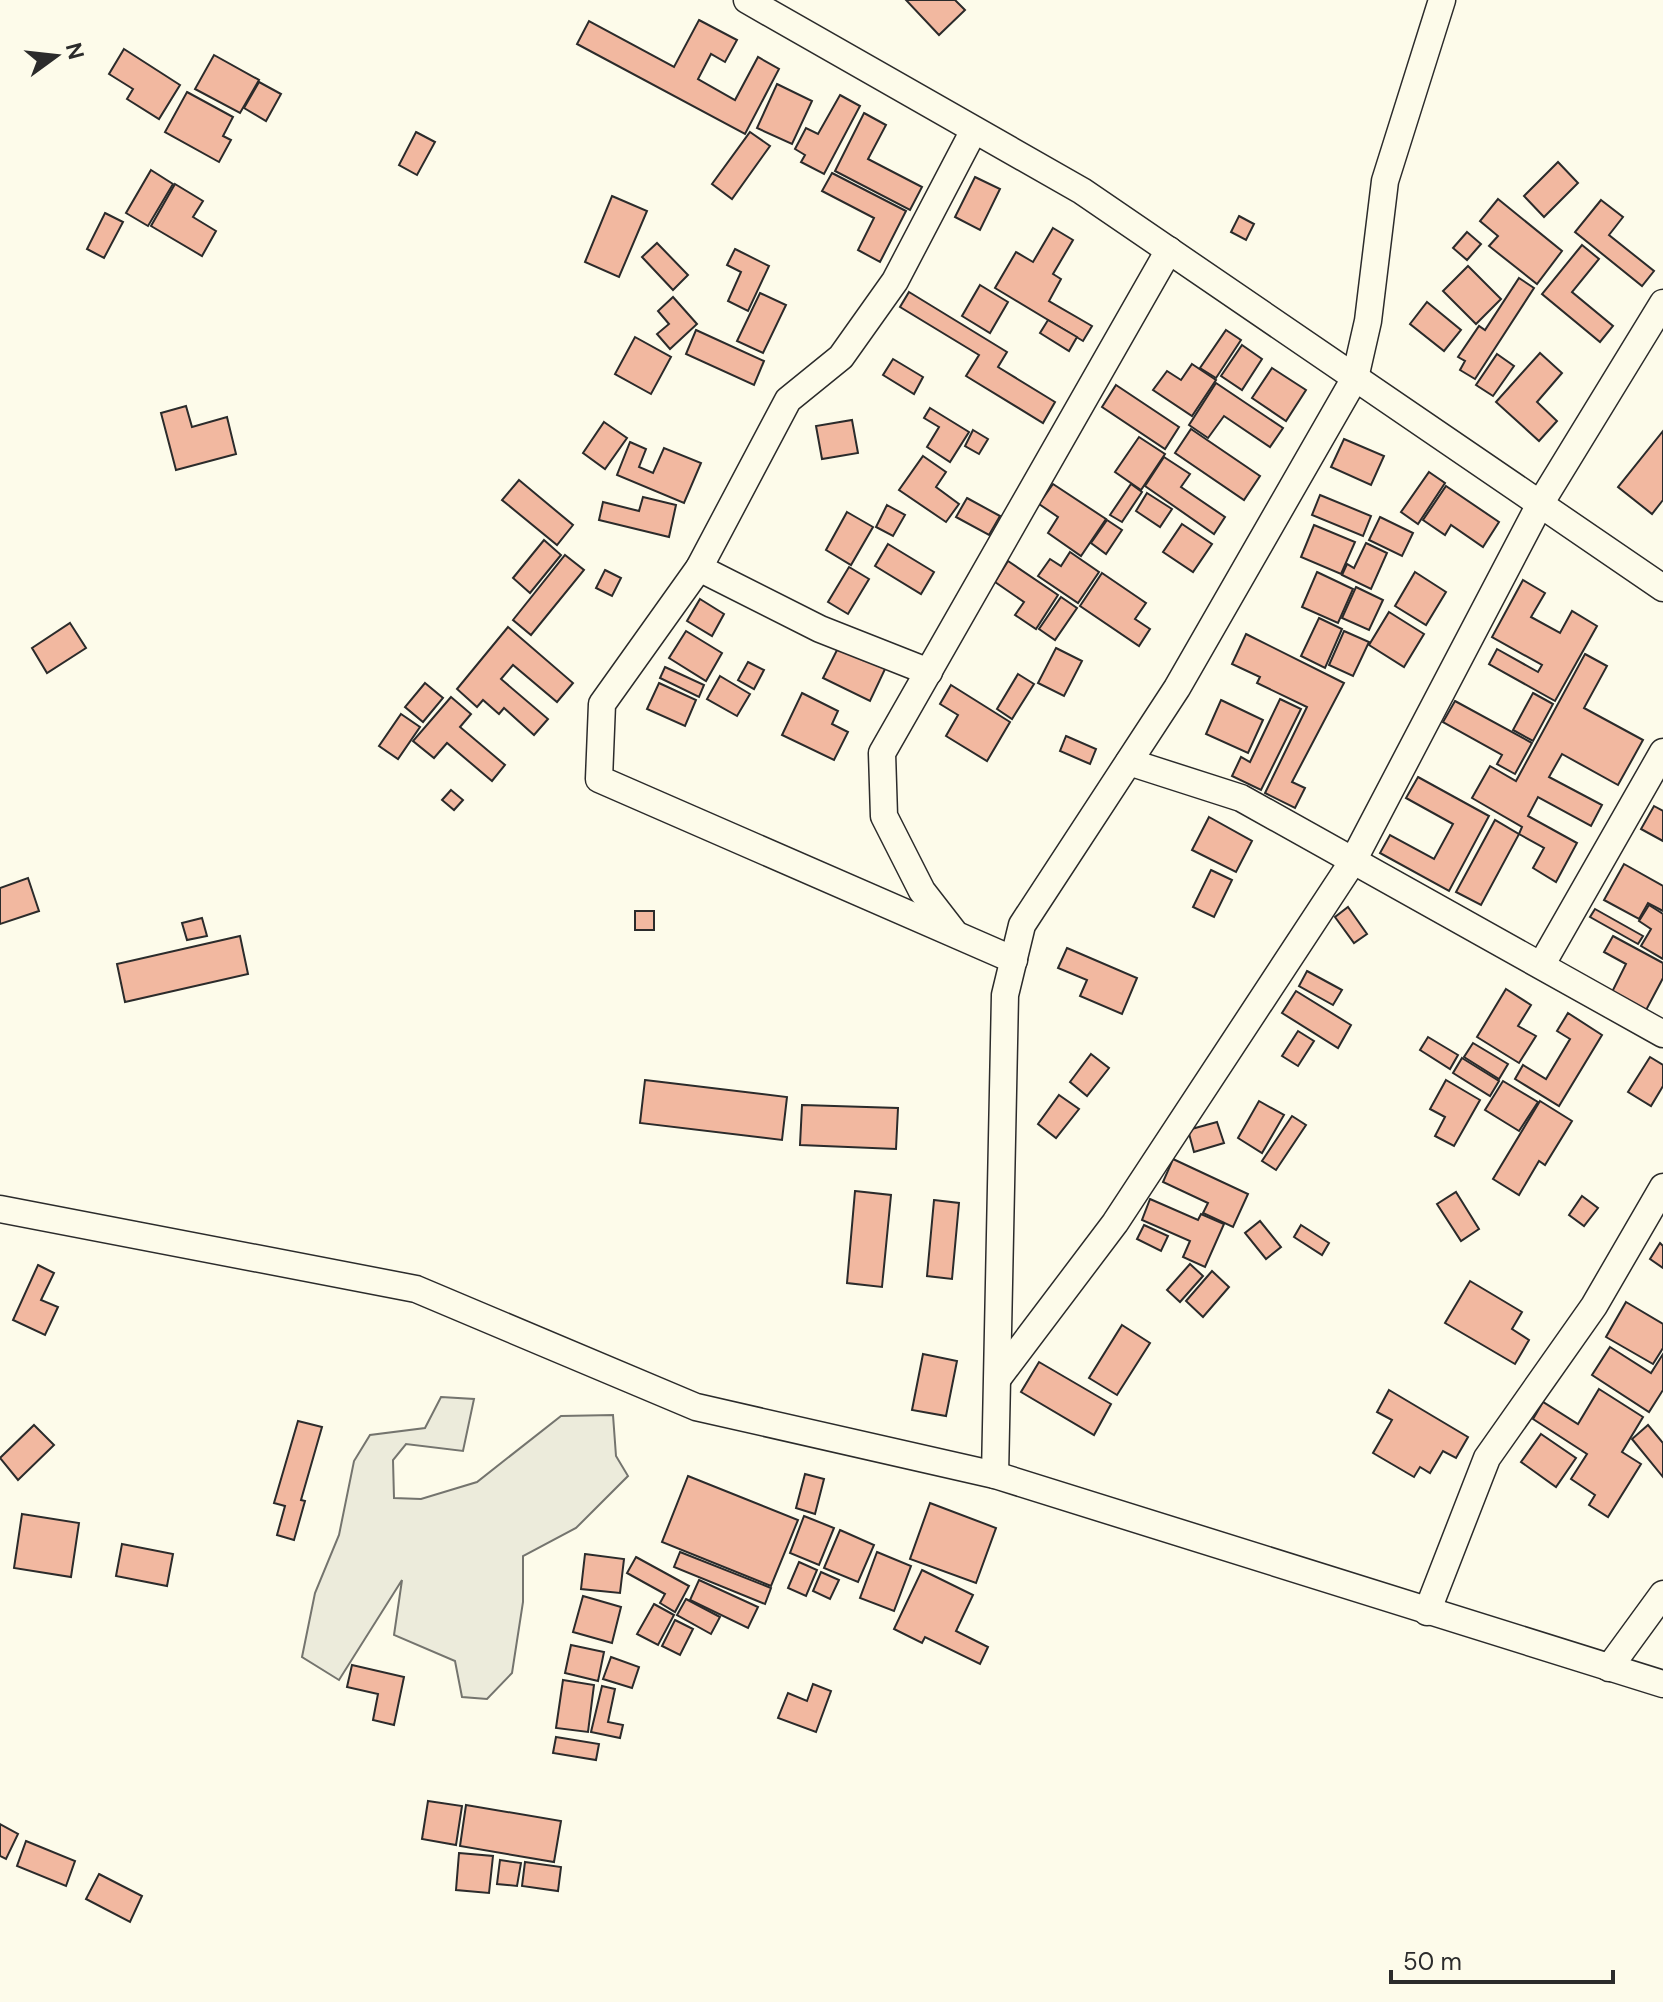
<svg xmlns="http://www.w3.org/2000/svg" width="1663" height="2002" font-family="'DM Sans',sans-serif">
<rect width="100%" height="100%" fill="#fdfbea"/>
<path fill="#ecebdb" stroke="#74746e" stroke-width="2" d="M441 1397 474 1399 463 1451 406 1444 393 1460 394 1498 421 1499 477 1482 561 1416 613 1415 616 1456 628 1476 576 1528 523 1556V1602L512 1673 487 1699 462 1697 455 1661 394 1635 402 1580 339 1680 302 1657 315 1593 339 1535 354 1461 370 1435 425 1428Z"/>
<g fill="#f2b8a0" stroke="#2b2b2b" stroke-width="2">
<path d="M906 0H955L965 10 939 35Z"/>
<path d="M699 20 737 40 725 62 711 54 698 79 735 100 758 57 779 69 745 134 577 44 589 21 674 67Z"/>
<path d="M124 49 180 85 159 119 127 99 133 89 109 74Z"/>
<path d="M214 55 259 80 240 113 195 89Z"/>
<path d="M259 82 281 94 266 121 244 108Z"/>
<path d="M777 84 812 101 792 144 757 128Z"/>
<path d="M187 92 233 117 223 136 231 140 219 162 165 132Z"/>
<path d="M840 95 860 106 824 174 801 162 805 155 795 149 806 128 818 134Z"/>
<path d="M864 113 886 125 868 159 922 187 910 210 835 171Z"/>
<path d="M416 132 435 142 417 175 399 165Z"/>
<path d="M750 132 770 146 732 199 712 184Z"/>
<path d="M1558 162 1578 183 1544 217 1524 196Z"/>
<path d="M151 170 173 184 148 226 126 213Z"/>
<path d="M832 173 906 211 880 262 858 250 874 218 822 191Z"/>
<path d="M975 177 1000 189 980 230 955 217Z"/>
<path d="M175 184 203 201 193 217 216 231 202 256 151 226Z"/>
<path d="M612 196 647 211 619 277 585 262Z"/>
<path d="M1498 199 1562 251 1537 284 1489 246 1498 236 1480 221Z"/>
<path d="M1601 200 1623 217 1609 235 1654 271 1642 286 1575 232Z"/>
<path d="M105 213 123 222 104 258 87 249Z"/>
<path d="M1239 216 1254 224 1246 240 1231 232Z"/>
<path d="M1053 228 1073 240 1053 274 1061 279 1049 301 1092 326 1083 341 995 288 1016 252 1033 262Z"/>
<path d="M1467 232 1481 244 1467 260 1453 248Z"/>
<path d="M657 243 688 275 673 290 642 257Z"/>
<path d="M1582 245 1599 259 1572 292 1613 326 1600 342 1542 294Z"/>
<path d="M735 249 769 266 748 311 728 301 741 272 727 265Z"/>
<path d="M1468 266 1501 299 1476 324 1443 291Z"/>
<path d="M1519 278 1534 288 1475 379 1460 370 1465 361 1458 357 1479 326 1485 330Z"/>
<path d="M980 285 1008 302 990 333 962 316Z"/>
<path d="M909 292 1007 352 998 367 1055 402 1043 423 966 376 979 355 900 307Z"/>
<path d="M760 293 786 305 763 353 737 341Z"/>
<path d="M673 297 697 324 670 349 657 334 669 324 658 311Z"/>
<path d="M1427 302 1461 330 1444 351 1410 324Z"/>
<path d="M1048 320 1077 337 1069 351 1040 333Z"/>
<path d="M696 330 764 361 754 385 686 354Z"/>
<path d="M1226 330 1241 340 1216 378 1200 368Z"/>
<path d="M635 337 671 357 651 394 615 374Z"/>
<path d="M1242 345 1262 359 1242 390 1221 376Z"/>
<path d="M1540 353 1562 373 1537 402 1557 421 1539 441 1496 402Z"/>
<path d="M1497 354 1514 366 1493 396 1476 385Z"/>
<path d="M893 359 923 377 914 394 883 375Z"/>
<path d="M1192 364 1216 380 1192 416 1153 390 1167 371 1181 380Z"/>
<path d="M1272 368 1306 390 1286 421 1252 398Z"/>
<path d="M1216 383 1283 428 1270 447 1224 416 1208 438 1189 425Z"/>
<path d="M1116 385 1179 427 1165 449 1102 407Z"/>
<path d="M186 406 192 427 227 417 236 454 176 470 161 413Z"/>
<path d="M930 408 969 432 950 462 927 447 939 427 924 418Z"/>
<path d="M852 420 858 453 822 459 816 426Z"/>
<path d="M604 422 627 438 605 469 583 453Z"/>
<path d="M1191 429 1260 476 1244 500 1175 453Z"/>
<path d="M973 430 988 439 979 454 965 446Z"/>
<path d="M1663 431V500L1652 514 1618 487Z"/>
<path d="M1139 437 1165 454 1141 490 1115 472Z"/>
<path d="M1344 439 1384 456 1371 485 1331 467Z"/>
<path d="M630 442 646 449 639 467 653 473 664 448 701 463 684 503 617 475Z"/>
<path d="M923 456 946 472 936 487 959 504 946 522 899 490Z"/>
<path d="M1164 457 1190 474 1181 487 1225 517 1214 534 1145 486Z"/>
<path d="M1429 472 1445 483 1418 524 1401 512Z"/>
<path d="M519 480 573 525 557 545 502 500Z"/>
<path d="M1053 484 1106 519 1081 556 1048 533 1058 517 1039 504Z"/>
<path d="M1131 484 1142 492 1122 522 1110 515Z"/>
<path d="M1446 486 1499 522 1483 547 1451 525 1445 535 1423 520Z"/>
<path d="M1147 493 1172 509 1160 527 1136 511Z"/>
<path d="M1320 495 1371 516 1363 536 1312 515Z"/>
<path d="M643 497 676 505 669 537 599 520 603 502 639 511Z"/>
<path d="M967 498 1000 516 989 535 956 517Z"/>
<path d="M887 505 905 515 893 536 876 527Z"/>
<path d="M847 512 873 527 851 565 826 550Z"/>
<path d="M1380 517 1413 533 1402 556 1369 540Z"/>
<path d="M1107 520 1122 530 1106 554 1091 543Z"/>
<path d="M1182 524 1212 544 1193 572 1163 552Z"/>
<path d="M1314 525 1355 542 1341 574 1301 557Z"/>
<path d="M544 540 561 555 530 593 513 578Z"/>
<path d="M1366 543 1387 553 1371 589 1342 575 1347 564 1354 568Z"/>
<path d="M888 544 934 572 921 594 875 566Z"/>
<path d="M1070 552 1099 572 1078 603 1038 576 1050 559 1061 566Z"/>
<path d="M565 555 584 570 531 635 513 620Z"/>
<path d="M1008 561 1058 595 1036 629 1015 615 1024 602 995 582Z"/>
<path d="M849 567 869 579 848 614 828 602Z"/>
<path d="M605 570 621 578 612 596 596 588Z"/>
<path d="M1317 572 1353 589 1338 623 1302 607Z"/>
<path d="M1415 572 1446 592 1426 625 1395 606Z"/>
<path d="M1102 573 1146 603 1135 619 1150 629 1139 646 1080 606Z"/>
<path d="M1523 580 1545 593 1531 617 1560 633 1572 611 1597 626 1555 701 1489 664 1497 649 1538 672 1542 665 1492 637Z"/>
<path d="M1356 587 1383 600 1369 630 1342 618Z"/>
<path d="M1061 597 1077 608 1055 640 1039 629Z"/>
<path d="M700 599 724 614 712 636 687 621Z"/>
<path d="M1389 612 1424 634 1404 667 1369 645Z"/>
<path d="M1319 618 1342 629 1325 668 1301 656Z"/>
<path d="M70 623 86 648 47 673 32 648Z"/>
<path d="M508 627 573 683 557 702 513 665 501 679 548 719 534 735 504 708 499 714 483 700 477 707 457 689Z"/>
<path d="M686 631 722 653 706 681 669 658Z"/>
<path d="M1344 631 1369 642 1353 676 1329 665Z"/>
<path d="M1246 634 1344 683 1292 782 1305 788 1295 808 1265 793 1307 707 1257 683 1260 677 1232 664Z"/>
<path d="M840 644 886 667 870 701 823 678Z"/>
<path d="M1056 648 1082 661 1064 696 1038 683Z"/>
<path d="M1585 654 1607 666 1584 708 1643 740 1618 785 1562 754 1549 777 1602 805 1591 826 1538 797 1528 816 1577 843 1556 882 1533 868 1544 848 1519 834 1481 905 1456 892 1495 820 1519 834 1522 827 1472 798 1490 766 1516 781Z"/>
<path d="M748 662 764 670 754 689 738 680Z"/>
<path d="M665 667 704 685 699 697 660 678Z"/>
<path d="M1018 674 1034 684 1012 719 997 709Z"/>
<path d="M720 676 750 694 737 716 707 699Z"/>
<path d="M425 683 443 698 423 722 405 707Z"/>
<path d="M659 683 696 700 685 726 647 709Z"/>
<path d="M951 685 1010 722 987 761 946 736 958 715 940 704Z"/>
<path d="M802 693 838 711 832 724 848 732 834 760 782 735Z"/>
<path d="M1533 693 1553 704 1533 741 1513 730Z"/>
<path d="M451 697 471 714 460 727 505 765 492 781 447 743 434 758 413 741Z"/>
<path d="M1280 699 1301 709 1261 790 1232 776 1241 757 1250 762Z"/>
<path d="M1221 700 1263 720 1248 753 1206 734Z"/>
<path d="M1455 701 1532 743 1515 774 1497 764 1502 755 1443 722Z"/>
<path d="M401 714 420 727 398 759 379 746Z"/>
<path d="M1066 736 1096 749 1090 764 1060 751Z"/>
<path d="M1418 777 1489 816 1449 891 1380 853 1390 835 1434 859 1453 824 1406 798Z"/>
<path d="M451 790 463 800 454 810 442 800Z"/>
<path d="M1654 806 1663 811V841L1641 829Z"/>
<path d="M1209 817 1252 841 1236 872 1192 850Z"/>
<path d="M1624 864 1663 886V911L1648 903 1639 919 1604 900Z"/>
<path d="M1211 870 1232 880 1214 917 1193 907Z"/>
<path d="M28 878 39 911 0 924V888Z"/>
<path d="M1649 905 1663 914V959L1641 946 1651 929 1639 921Z"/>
<path d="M1348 907 1367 934 1354 943 1335 917Z"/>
<path d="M1595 909 1643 936 1638 944 1590 917Z"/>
<rect x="635" y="911" width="19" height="19"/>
<path d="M202 918 207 936 187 940 182 923Z"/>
<path d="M240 936 248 974 125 1002 117 964Z"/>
<path d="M1613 936 1663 963V978L1644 1014 1610 996 1626 964 1604 952Z"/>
<path d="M1067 948 1137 978 1122 1014 1080 996 1087 980 1058 968Z"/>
<path d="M1307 971 1342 990 1333 1005 1299 986Z"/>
<path d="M1506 989 1531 1005 1518 1026 1536 1036 1519 1063 1477 1037Z"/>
<path d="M1296 991 1351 1025 1338 1048 1282 1013Z"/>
<path d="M1568 1013 1602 1035 1559 1106 1515 1079 1523 1065 1546 1079 1570 1039 1557 1031Z"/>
<path d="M1298 1031 1314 1041 1298 1066 1282 1056Z"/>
<path d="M1428 1037 1458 1055 1450 1069 1420 1050Z"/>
<path d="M1473 1043 1508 1064 1499 1079 1464 1057Z"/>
<path d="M1091 1054 1109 1068 1087 1096 1070 1082Z"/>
<path d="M1650 1057 1663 1065V1086L1651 1106 1628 1092Z"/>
<path d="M1462 1058 1499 1081 1490 1096 1453 1073Z"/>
<path d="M645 1080 787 1097 782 1140 640 1123Z"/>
<path d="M1446 1080 1480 1100 1454 1146 1435 1136 1445 1117 1430 1109Z"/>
<path d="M1503 1081 1538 1102 1519 1131 1485 1110Z"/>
<path d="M1059 1095 1079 1109 1056 1138 1038 1124Z"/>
<path d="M1259 1101 1284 1115 1262 1153 1238 1138Z"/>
<path d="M1540 1101 1572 1121 1545 1165 1539 1161 1519 1195 1493 1179Z"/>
<path d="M802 1105 898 1108 896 1149 800 1145Z"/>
<path d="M1292 1116 1306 1125 1276 1170 1262 1161Z"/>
<path d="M1217 1122 1224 1143 1194 1152 1188 1130Z"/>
<path d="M1173 1159 1248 1194 1233 1227 1203 1213 1208 1203 1163 1182Z"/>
<path d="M855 1191 891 1195 882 1287 847 1283Z"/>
<path d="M1456 1192 1479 1229 1461 1241 1437 1204Z"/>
<path d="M1582 1196 1598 1208 1584 1226 1569 1215Z"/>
<path d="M1150 1199 1198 1220 1201 1214 1224 1224 1205 1267 1183 1257 1190 1241 1142 1220Z"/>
<path d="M934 1200 959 1203 952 1279 927 1276Z"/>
<path d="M1260 1221 1281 1247 1266 1259 1245 1233Z"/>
<path d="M1144 1225 1168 1236 1161 1251 1137 1239Z"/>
<path d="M1301 1225 1329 1243 1322 1255 1294 1237Z"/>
<path d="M1660 1243 1663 1246V1268L1650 1259Z"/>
<path d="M1190 1264 1203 1276 1180 1302 1167 1290Z"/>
<path d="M38 1265 54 1273 41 1300 58 1307 45 1335 13 1320Z"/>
<path d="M1212 1271 1229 1287 1203 1317 1186 1301Z"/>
<path d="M1470 1281 1522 1312 1512 1329 1529 1340 1515 1364 1445 1323Z"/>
<path d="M1626 1302 1663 1324V1348L1653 1364 1606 1337Z"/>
<path d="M1122 1325 1150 1343 1117 1395 1089 1378Z"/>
<path d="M1610 1347 1651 1373 1663 1354V1390L1649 1412 1592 1375Z"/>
<path d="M923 1354 957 1361 946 1416 912 1410Z"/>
<path d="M1039 1362 1111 1404 1094 1435 1021 1392Z"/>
<path d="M1599 1389 1643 1417 1622 1452 1641 1464 1608 1517 1589 1505 1595 1495 1571 1479 1587 1454 1533 1419 1543 1402 1578 1424Z"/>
<path d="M1389 1390 1468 1437 1456 1458 1443 1451 1430 1473 1420 1467 1414 1477 1373 1453 1392 1420 1377 1412Z"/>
<path d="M298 1421 322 1427 301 1500 305 1501 294 1540 277 1535 285 1506 274 1503Z"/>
<path d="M34 1425 54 1445 18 1480 0 1458Z"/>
<path d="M1648 1425 1663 1443V1477L1632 1439Z"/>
<path d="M1541 1434 1576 1458 1556 1487 1521 1462Z"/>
<path d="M805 1474 824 1479 815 1514 796 1508Z"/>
<path d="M688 1476 798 1520 771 1586 662 1542Z"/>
<path d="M930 1503 996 1528 976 1583 910 1559Z"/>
<path d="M22 1514 79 1523 71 1577 14 1568Z"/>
<path d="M804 1516 834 1528 819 1565 790 1553Z"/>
<path d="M840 1530 874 1545 858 1582 824 1568Z"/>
<path d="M122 1544 173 1554 167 1586 116 1576Z"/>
<path d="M680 1552 771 1588 765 1604 674 1567Z"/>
<path d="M877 1552 911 1566 894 1611 860 1598Z"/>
<path d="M585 1554 624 1559 620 1593 581 1589Z"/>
<path d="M636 1557 689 1586 675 1612 660 1603 665 1594 627 1573Z"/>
<path d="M799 1562 817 1570 806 1596 788 1588Z"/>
<path d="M922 1570 973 1595 956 1631 988 1647 980 1664 925 1637 922 1643 894 1629Z"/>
<path d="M821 1572 839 1580 830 1599 813 1591Z"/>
<path d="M699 1580 758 1607 748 1628 690 1600Z"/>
<path d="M583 1596 621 1607 612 1643 573 1632Z"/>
<path d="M686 1599 720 1617 711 1634 677 1615Z"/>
<path d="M654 1604 674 1615 658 1645 637 1634Z"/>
<path d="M675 1620 693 1629 680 1655 662 1646Z"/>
<path d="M571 1645 604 1652 598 1681 565 1673Z"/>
<path d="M611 1657 639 1667 632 1688 603 1679Z"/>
<path d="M352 1665 404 1677 394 1725 373 1720 378 1694 347 1687Z"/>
<path d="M563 1680 594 1685 588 1732 556 1728Z"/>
<path d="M813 1684 831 1691 816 1732 778 1718 788 1693 807 1701Z"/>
<path d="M602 1686 615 1689 608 1722 623 1725 620 1738 591 1732Z"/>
<path d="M556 1737 599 1744 596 1760 553 1753Z"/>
<path d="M428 1801 462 1806 456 1845 422 1839Z"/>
<path d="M466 1805 561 1821 554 1862 460 1846Z"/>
<path d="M0 1824 18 1834 6 1859 0 1856Z"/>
<path d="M26 1841 75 1861 66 1886 17 1866Z"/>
<path d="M459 1853 493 1856 489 1893 456 1890Z"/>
<path d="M500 1860 521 1863 517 1886 497 1884Z"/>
<path d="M525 1862 561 1867 558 1891 522 1886Z"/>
<path d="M99 1874 142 1896 130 1922 86 1899Z"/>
</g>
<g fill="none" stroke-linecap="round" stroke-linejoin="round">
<g stroke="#2b2b2b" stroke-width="29">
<g id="street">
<path d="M747 0 1082 191 1663 588"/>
<path d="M974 130 895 281 841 357 788 400 699 568 602 704 599 779 1014 960"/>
<path d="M699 568 820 629 929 672"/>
<path d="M1129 762 1241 798 1663 1034"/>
<path d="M953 931 922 891 884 816 882 753 1169 250"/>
<path d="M1542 964 1663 752"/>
<path d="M0 1209 416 1289 696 1407 995 1475 1663 1684"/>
<path d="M998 1378 1115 1223 1353 861 1540 504 1663 303"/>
<path d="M995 1475 1005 995 1022 925 1177 688 1355 378 1368 321 1385 181 1442 0"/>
<path d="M1427 1612 1487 1458 1594 1306 1663 1187"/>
<path d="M1609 1668 1663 1594"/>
</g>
</g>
<use href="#street" stroke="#fdfbea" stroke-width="26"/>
</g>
<g transform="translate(56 56) rotate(75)" stroke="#fdfbea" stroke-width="6" paint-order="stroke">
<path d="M0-6L14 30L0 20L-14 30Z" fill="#2b2b2b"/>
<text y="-12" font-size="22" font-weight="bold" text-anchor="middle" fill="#2b2b2b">N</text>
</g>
<path d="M1391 1970v12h222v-12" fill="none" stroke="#2b2b2b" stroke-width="4"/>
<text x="1403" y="1970" font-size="24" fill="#2b2b2b" stroke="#fdfbea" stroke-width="6" paint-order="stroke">50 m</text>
</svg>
